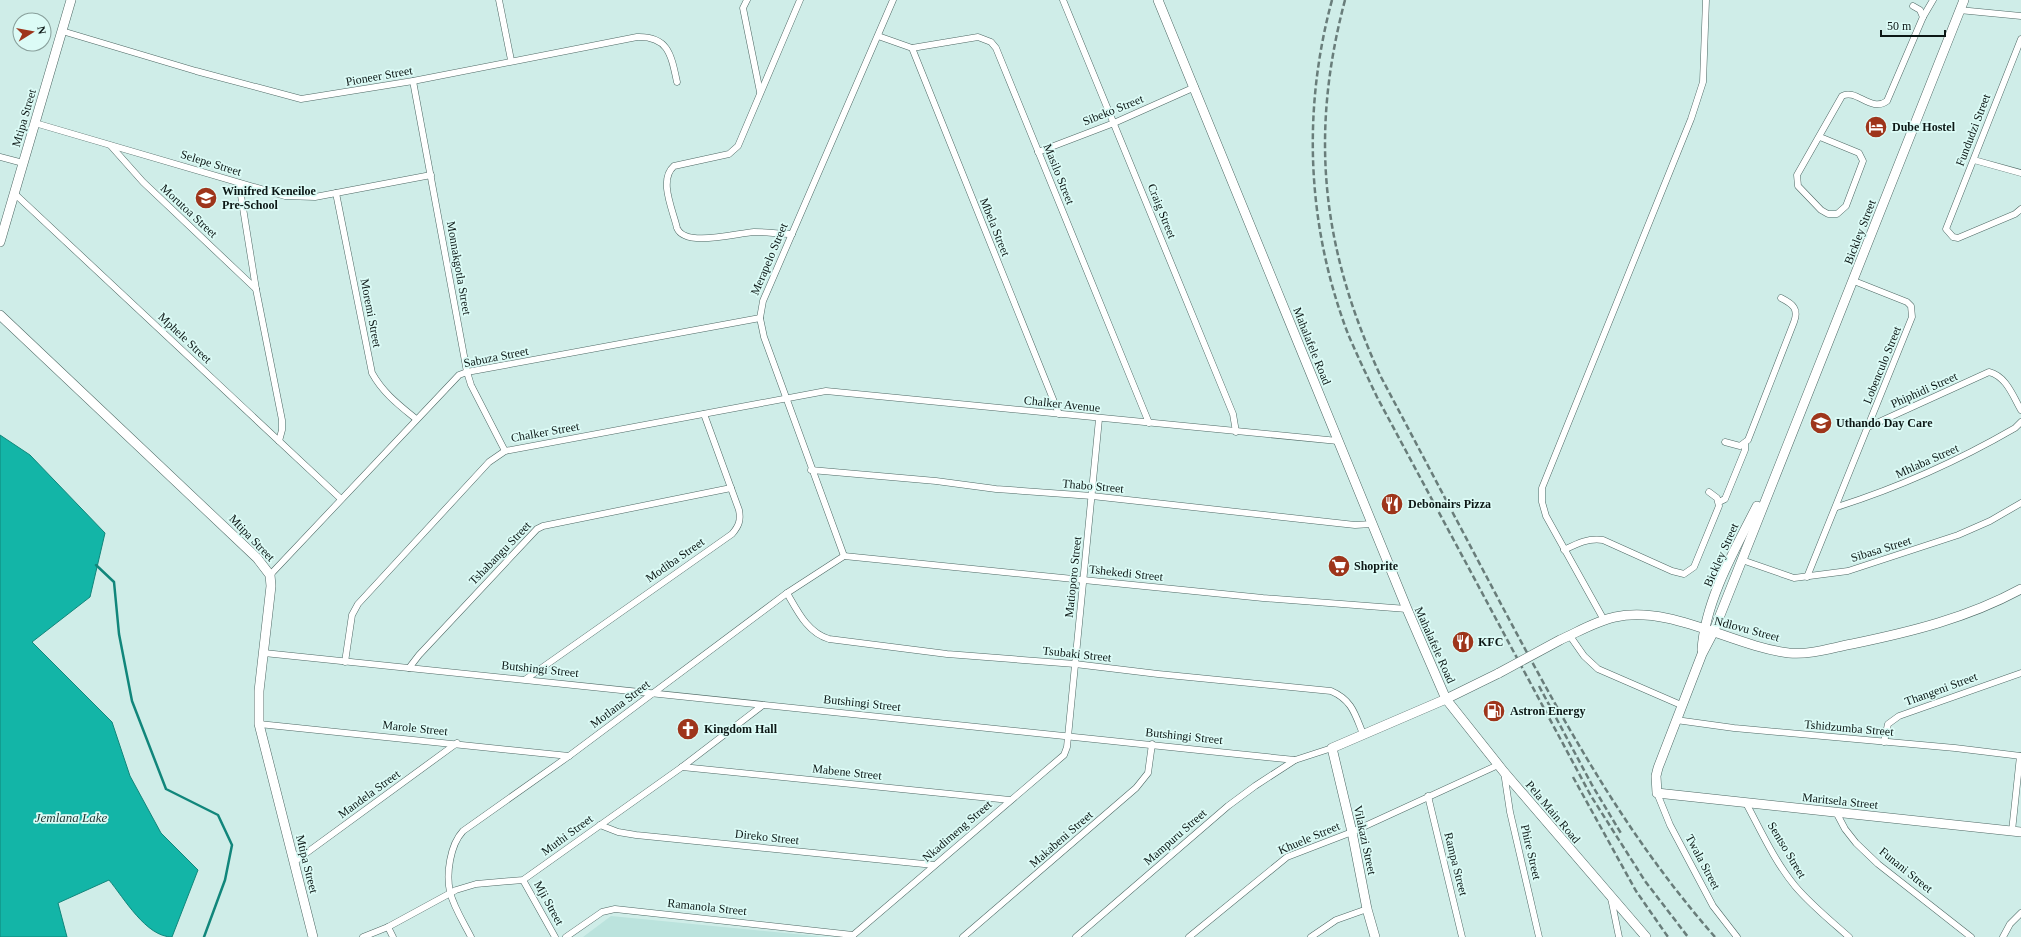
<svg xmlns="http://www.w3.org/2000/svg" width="2021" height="937" font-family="Georgia,serif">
<rect width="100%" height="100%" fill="#cfede8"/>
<path fill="#bbe3dd" d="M611 916 825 937H826H583Z"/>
<path fill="#13b5a7" stroke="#11867b" d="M0 435 30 455 105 533 90 597 32 642 112 722 130 776 161 833 198 870 172 937C146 937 124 898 109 880L58 903 67 937H0Z"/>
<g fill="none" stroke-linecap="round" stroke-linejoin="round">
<path stroke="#11867b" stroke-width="2.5" d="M96 565 114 582 119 634 132 701 166 789 218 815 232 845 225 880 204 937"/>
<g stroke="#4e6864" stroke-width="7">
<g id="street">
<path d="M499 0 511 60"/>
<path d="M747 0 743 8 760 92"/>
<path d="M1063 0 1233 414 1236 432"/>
<path d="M1913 6 1920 10 1923 17"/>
<path d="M1959 10 2021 16"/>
<path d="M62 31 196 71 301 99 413 81 637 37C668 36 671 54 677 82"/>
<path d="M878 36 912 48 978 37 991 42 996 48 1149 423"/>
<path d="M2021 39 1946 229 1953 237 1958 238 2015 214 2021 209"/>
<path d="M912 48 1059 414"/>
<path d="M413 81 467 372 471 385 505 451"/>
<path d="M35 123 285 196 315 197 431 175"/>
<path d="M1820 137 1859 153 1863 161 1846 206 1837 214H1828L1821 210 1798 186 1797 175 1842 96C1856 88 1871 113 1887 101L1923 17 1933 0"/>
<path d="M111 146 143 182 256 289"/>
<path d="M1038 152 1114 123 1195 87"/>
<path d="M0 157 23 163"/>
<path d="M1974 160 2021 173"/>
<path d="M239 183 256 289 282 420V430L279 441"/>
<path d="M336 193 372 373C383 393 399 405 416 419"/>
<path d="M15 194 341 499"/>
<path d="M792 234C779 234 767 232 754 232 737 233 685 248 677 228 673 210 658 180 674 166L729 154 738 146 800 0"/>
<path d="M1868 427 1989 372C2006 376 2013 396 2021 410"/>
<path d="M1725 442 1740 446 1748 440 1794 322C1799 309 1793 304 1781 298"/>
<path d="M811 470 936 481 996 489 1092 496 1355 525 1372 524"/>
<path d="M1719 502 1725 499 1745 450V443"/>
<path d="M1837 507C1900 487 1958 461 2015 428L2021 422"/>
<path d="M1564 550C1578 543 1588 538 1603 540L1672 571 1684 574 1694 567 1719 506 1717 498 1709 492"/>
<path d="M844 556 764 337 760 318 763 301 893 0"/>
<path d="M844 556 1263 598 1407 609"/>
<path d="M1742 560 1794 578 1848 571 1958 535 1990 521 2021 503"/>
<path d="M270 575 459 375 467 372 760 318"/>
<path d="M1807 577 1912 317 1911 306 1907 302 1854 281"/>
<path d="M787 593C798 612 808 633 829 639L947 654 1075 664 1158 674 1331 691C1352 700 1355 714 1363 734"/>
<path d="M1604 620 1546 516 1542 502V488L1691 119 1703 82 1706 0"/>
<path d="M1570 636 1584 656 1598 669 1681 705"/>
<path d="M264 653 1295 760 1332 748"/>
<path d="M345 662 352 615 358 604 489 462 505 451 826 391 1338 441"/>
<path d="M409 668 419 655 537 529 543 526 731 488"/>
<path d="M526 679 732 534C739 526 741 520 739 510L704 414"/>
<path d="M1676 720 1734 728 1955 748 2021 756"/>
<path d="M259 724 569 756"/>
<path d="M1884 742 1888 724 1899 716 2021 673"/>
<path d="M682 767 1010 800"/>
<path d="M1504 772 1510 812 1539 937"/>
<path d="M1657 793 1670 825 1713 906 1737 937"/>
<path d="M1428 796 1462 937"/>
<path d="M1746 803C1761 831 1775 862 1795 886 1811 905 1831 921 1849 937"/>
<path d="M1836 812 1845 829 1856 843 1878 864 1971 937"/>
<path d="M600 825 618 832 636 835 934 865"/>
<path d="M2012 831 2020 756"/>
<path d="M294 862 457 743"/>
<path d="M523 880 555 937"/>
<path d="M1611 898 1619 937"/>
<path d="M388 927 393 937"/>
<path d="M363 937 388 927 456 890 476 884 523 880 682 767 763 705"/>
<path d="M471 937C464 923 454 908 450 892 446 874 450 845 463 831L569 756 787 593 844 556"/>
<path d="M566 937 602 912 615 909 853 935"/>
<path d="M851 937 1064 755 1067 747 1099 419"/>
<path d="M963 937 1136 788 1148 773 1152 744"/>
<path d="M1076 937 1228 806 1255 786 1295 760"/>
<path d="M1189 937 1287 857 1352 832 1498 765"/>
<path d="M1311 937 1336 920 1367 909"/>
<path d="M2003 937 2010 924 2021 913"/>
</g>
</g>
<g stroke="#4e6864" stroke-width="10">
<g id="secondary">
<path d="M1158 0 1407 609 1446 699 1504 772 1646 937"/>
<path d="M1964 0 1713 633 1702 654 1658 768 1656 776 1657 793 2021 832"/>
<path d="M0 242 71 0"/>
<path d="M0 315 257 558 270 575 271 586 259 691V724L313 937"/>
<path d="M1560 640C1578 632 1596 621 1615 617 1672 605 1732 646 1789 653 1810 655 1831 648 1852 644 1910 632 1968 618 2021 589"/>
<path d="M1702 650C1705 601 1735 549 1757 506"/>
<path d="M1375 937 1367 909 1352 832 1332 748 1446 699 1499 673"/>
</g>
</g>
<use href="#street" stroke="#fff" stroke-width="6"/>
<use href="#secondary" stroke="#fff" stroke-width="9"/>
<g stroke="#697d7a" stroke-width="2.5" stroke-dasharray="6 3" stroke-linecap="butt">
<path d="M1332 0C1302 111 1307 226 1348 334 1357 355 1367 376 1377 397L1591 796 1645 881 1688 937"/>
<path d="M1345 0C1309 136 1322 249 1381 377 1424 458 1467 540 1510 621 1571 735 1629 839 1715 937"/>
<path d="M1539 686 1592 785 1622 835"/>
<path d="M1573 777 1636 891 1668 937"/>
</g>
<g stroke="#4e6864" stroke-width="10" stroke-linecap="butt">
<path id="secondary-bridge" d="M1499 673 1560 640"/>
</g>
<use href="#secondary-bridge" stroke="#fff" stroke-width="9"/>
</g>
<defs>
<g id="hotel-disc" transform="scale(1.15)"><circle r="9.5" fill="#9e351b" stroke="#dcfbf6"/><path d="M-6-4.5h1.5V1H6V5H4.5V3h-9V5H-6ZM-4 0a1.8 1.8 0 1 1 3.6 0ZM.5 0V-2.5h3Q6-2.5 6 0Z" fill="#fff"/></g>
<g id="school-disc" transform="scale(1.15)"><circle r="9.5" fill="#9e351b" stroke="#dcfbf6"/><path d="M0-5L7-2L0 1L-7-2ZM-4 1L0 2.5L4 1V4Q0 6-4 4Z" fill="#fff"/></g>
<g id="restaurant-disc" transform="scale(1.15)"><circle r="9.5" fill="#9e351b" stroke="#dcfbf6"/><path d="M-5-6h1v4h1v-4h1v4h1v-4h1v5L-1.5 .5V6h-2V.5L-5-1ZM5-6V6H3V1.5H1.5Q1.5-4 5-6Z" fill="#fff"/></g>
<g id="supermarket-disc" transform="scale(1.15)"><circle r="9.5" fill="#9e351b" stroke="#dcfbf6"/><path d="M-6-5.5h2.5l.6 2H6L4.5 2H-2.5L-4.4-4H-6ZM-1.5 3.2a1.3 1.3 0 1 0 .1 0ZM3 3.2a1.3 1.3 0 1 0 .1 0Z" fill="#fff"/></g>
<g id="fuel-disc" transform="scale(1.15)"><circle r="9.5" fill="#9e351b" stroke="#dcfbf6"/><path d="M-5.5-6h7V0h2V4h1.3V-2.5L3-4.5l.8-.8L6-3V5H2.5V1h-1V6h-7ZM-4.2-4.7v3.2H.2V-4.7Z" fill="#fff"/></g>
<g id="church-disc" transform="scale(1.15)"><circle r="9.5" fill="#9e351b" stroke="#dcfbf6"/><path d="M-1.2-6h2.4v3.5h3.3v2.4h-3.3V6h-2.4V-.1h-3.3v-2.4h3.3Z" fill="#fff"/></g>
</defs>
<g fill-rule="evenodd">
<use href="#hotel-disc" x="1876" y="127"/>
<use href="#school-disc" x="206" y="198"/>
<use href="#school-disc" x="1821" y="423"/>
<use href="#restaurant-disc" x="1392" y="504"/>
<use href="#supermarket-disc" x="1339" y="566"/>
<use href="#restaurant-disc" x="1463" y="642"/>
<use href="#fuel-disc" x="1494" y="711"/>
<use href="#church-disc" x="688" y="729"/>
</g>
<g text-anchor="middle" stroke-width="3.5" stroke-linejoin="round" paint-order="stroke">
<g font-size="12" fill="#0c1715" stroke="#dcfbf6">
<text transform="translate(379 76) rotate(-10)" y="4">Pioneer Street</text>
<text transform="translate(1113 110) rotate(-22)" y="4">Sibeko Street</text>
<text transform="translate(24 118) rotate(-74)" y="4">Mtipa Street</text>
<text transform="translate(1973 130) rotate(-69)" y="4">Fundudzi Street</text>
<text transform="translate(211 163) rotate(17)" y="4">Selepe Street</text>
<text transform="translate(1059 174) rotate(68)" y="4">Masilo Street</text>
<text transform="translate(189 211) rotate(43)" y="4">Morutoa Street</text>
<text transform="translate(1162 211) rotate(68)" y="4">Craig Street</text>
<text transform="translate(995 227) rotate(68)" y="4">Mbela Street</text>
<text transform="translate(1860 232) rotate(-69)" y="4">Bickley Street</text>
<text transform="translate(769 259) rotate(-67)" y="4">Merapelo Street</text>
<text transform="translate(459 268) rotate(80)" y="4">Monnakgotla Street</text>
<text transform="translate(371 313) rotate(79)" y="4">Moremi Street</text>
<text transform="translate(185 338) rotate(43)" y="4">Mphele Street</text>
<text transform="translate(1312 346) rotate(68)" y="4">Mahalafele Road</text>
<text transform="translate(496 357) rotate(-11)" y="4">Sabuza Street</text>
<text transform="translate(1882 365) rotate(-68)" y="4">Lobenculo Street</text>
<text transform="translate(1924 390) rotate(-24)" y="4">Phiphidi Street</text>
<text transform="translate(1062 404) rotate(6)" y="4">Chalker Avenue</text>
<text transform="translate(545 432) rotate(-10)" y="4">Chalker Street</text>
<text transform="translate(1927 461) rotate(-24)" y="4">Mhlaba Street</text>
<text transform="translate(1093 486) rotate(5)" y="4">Thabo Street</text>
<text transform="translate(252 538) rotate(46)" y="4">Mtipa Street</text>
<text transform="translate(1881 549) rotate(-17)" y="4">Sibasa Street</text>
<text transform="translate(500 553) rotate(-46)" y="4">Tshabangu Street</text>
<text transform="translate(1721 555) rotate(-66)" y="4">Bickley Street</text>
<text transform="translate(675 560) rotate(-35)" y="4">Modiba Street</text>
<text transform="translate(1126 573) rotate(6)" y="4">Tshekedi Street</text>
<text transform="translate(1073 577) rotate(-84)" y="4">Matioporo Street</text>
<text transform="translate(1747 629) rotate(15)" y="4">Ndlovu Street</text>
<text transform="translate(1435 645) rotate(66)" y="4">Mahalafele Road</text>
<text transform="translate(1077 654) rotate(6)" y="4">Tsubaki Street</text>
<text transform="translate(540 669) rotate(6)" y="4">Butshingi Street</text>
<text transform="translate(1941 689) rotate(-20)" y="4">Thangeni Street</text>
<text transform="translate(862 703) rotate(6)" y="4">Butshingi Street</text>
<text transform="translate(620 704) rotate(-37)" y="4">Motlana Street</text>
<text transform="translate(415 728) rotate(6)" y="4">Marole Street</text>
<text transform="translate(1849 728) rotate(5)" y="4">Tshidzumba Street</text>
<text transform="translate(1184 736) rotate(6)" y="4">Butshingi Street</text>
<text transform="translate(847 772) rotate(6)" y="4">Mabene Street</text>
<text transform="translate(369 794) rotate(-36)" y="4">Mandela Street</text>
<text transform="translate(1840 801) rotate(6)" y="4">Maritsela Street</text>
<text transform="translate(1553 812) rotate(50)" y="4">Pela Main Road</text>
<text transform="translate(957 831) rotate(-41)" y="4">Nkadimeng Street</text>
<text transform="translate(567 835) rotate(-36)" y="4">Muthi Street</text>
<text transform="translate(767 837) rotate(6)" y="4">Direko Street</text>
<text transform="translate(1175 837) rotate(-41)" y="4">Mampuru Street</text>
<text transform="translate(1309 838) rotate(-23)" y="4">Khuele Street</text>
<text transform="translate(1061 839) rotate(-41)" y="4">Makabeni Street</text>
<text transform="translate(1365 840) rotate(78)" y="4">Vilakazi Street</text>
<text transform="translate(1787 850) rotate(59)" y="4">Sentso Street</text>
<text transform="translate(1531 852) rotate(77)" y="4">Phire Street</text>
<text transform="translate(1703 862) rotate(62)" y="4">Twala Street</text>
<text transform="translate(307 864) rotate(76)" y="4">Mtipa Street</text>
<text transform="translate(1456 864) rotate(76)" y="4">Rampa Street</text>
<text transform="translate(1906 870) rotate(39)" y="4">Funani Street</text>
<text transform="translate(549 903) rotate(61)" y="4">Mji Street</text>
<text transform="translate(707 907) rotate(6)" y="4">Ramanola Street</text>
</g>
<g font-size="12" font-weight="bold" fill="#0c1715" stroke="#dcfbf6" text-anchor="start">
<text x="1892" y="131">Dube Hostel</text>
<text x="222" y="195">Winifred Keneiloe<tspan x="222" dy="14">Pre-School</tspan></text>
<text x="1836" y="427">Uthando Day Care</text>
<text x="1408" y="508">Debonairs Pizza</text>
<text x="1354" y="570">Shoprite</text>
<text x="1478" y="646">KFC</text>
<text x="1510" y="715">Astron Energy</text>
<text x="704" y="733">Kingdom Hall</text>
</g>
<g font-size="13" font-style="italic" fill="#203734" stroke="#dcfbf6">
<text x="71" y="822">Jemlana Lake</text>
</g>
</g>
<g transform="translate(32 32) rotate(79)"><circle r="19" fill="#dcfbf6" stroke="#89a09c"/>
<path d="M0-3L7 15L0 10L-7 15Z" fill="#9e351b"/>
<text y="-6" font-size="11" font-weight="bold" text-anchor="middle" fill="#0c1715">N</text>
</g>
<path d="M1881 30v6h64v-6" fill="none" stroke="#0c1715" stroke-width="2"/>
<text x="1887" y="30" font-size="12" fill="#0c1715" stroke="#dcfbf6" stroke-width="3" paint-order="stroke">50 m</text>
</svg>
